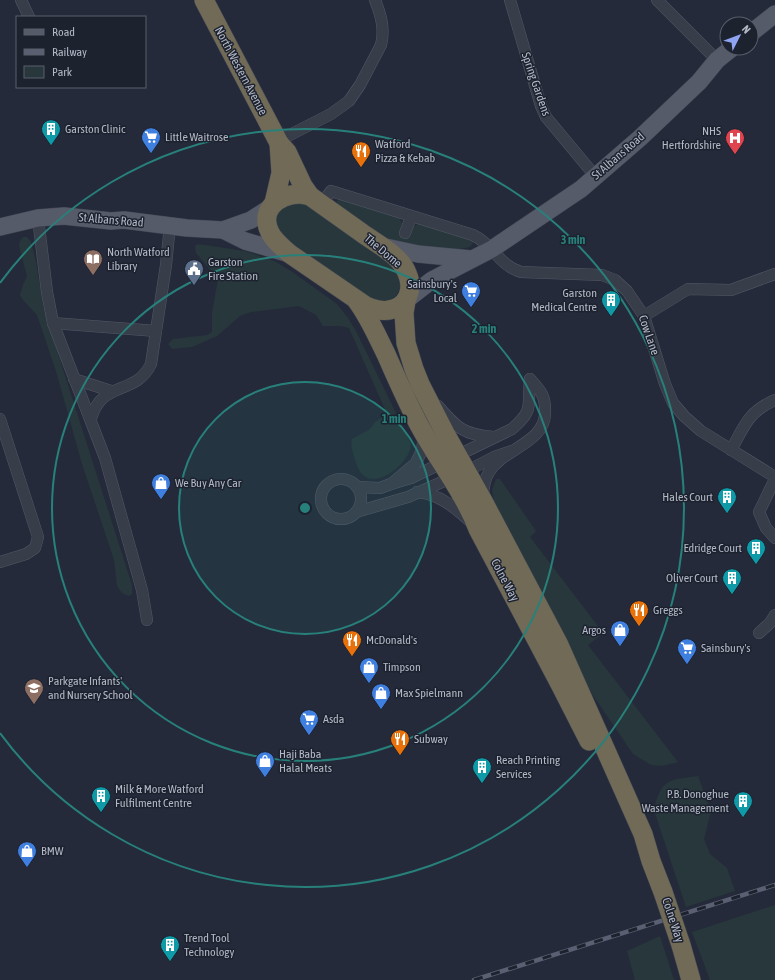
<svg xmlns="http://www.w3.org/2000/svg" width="775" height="980" font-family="'Asap Condensed',sans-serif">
<rect width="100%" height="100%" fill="#242a3a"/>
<g fill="#27373c">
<path d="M339 198 399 217 402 223 399 234 409 237 412 227 420 223 473 240V243L470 247 455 250 419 249 383 237 336 204Z"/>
<path d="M299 202 305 203 392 263 402 279C398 299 394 300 375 302L283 240C277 231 271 218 281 209 286 205 294 204 299 202Z"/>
<path d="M23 237H27L31 242 36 262 44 310 132 585V594L129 596 122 593 117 586 114 560 82 464 56 371 37 315 23 300 20 295 23 285 27 276 19 246 20 241Z"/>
<path d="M198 244 245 251 274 261 291 271 337 304 348 318 356 331 411 444C411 461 380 488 364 476 359 472 357 465 355 460 353 452 350 447 352 439L370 429 375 422 387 414 349 328 340 326H323L316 315 299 306 251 312 240 316 217 336 192 347 172 349 168 344 173 339 207 335 212 332V313L218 279 196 253 195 246Z"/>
<path d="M496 479H500L536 531 530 537 601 630V635L588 645 678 762 662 766 651 765 633 754 592 694 550 608 494 503 492 490Z"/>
<path d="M698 776 711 811 704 839 710 854 727 868 735 891 686 907 654 810C661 778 670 780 698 776Z"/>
<path d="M775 905V980H710L692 932Z"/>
<path d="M660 936 674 980H635L627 951Z"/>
</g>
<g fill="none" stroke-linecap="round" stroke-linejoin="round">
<g stroke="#535865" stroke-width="12">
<g id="street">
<path d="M21 0 29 17"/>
<path d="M510 0 541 106 546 117 596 177"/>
<path d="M657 0 717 60"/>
<path d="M278 141 331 114 349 101 360 85 381 45C385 29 381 15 375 0"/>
<path d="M321 204 331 191 473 235C494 245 498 265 521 272L602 275 615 280 627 291 644 316 665 384 673 403 684 416 701 431 775 477"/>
<path d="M38 218 47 292 53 323 105 458 142 590 147 620"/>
<path d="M405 233 411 217"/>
<path d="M644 316 688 289 731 290 775 274"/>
<path d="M53 323 156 331"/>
<path d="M74 379 111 391"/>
<path d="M438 406C457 428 464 435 494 437"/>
<path d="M0 419 38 537 35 548 26 554 0 562"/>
<path d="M91 419C102 379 135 397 151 364L166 265 170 225"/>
<path d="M731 450C745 425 748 412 775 400"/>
<path d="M775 479 759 512 766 528 775 538"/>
<circle cx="341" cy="499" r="20"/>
<path d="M391 484 411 478 512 429C535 409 527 406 530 379"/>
<path d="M357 487 380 488 391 484 416 463 422 450 424 435"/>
<path d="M417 492C440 494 455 508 471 522"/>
<path d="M483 499C483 490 484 480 489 472 503 449 544 443 545 414 546 396 541 391 530 379"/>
<path d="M356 512 408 497 467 471 494 457 512 451"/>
<path d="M759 633 770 623 775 615"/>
</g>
</g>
<g stroke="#414653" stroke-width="18">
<g id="primary">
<path d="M751 33 775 14"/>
<path d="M0 227 38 218 64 216 111 221 124 220 187 228 223 230 251 220 271 207"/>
<path d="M223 230 245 241 290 254"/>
<path d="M381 246 418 254 471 259"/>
<path d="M409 298 432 280 492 249 581 189 640 138 699 82 717 60 732 48"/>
</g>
</g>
<g stroke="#404552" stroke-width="20">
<g id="highway">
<path d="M204 0 279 143 287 152 303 186 310 196"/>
<path d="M300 194 310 196C327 208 345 221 362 233 377 244 400 255 407 273 414 289 408 307 389 310 381 312 373 309 366 306L290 254C284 249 277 243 272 236 257 212 276 195 300 194Z"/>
<path d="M274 203 281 173 279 143"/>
<path d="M357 301C369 317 377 336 386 354 396 377 406 399 417 421 436 458 463 490 478 529L560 684 589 741"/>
<path d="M406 301 404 313 406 343 414 369 420 384 446 435 483 501 559 645 643 834 651 861 663 892"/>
<path d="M681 945 691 980"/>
</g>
</g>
<use href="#street" stroke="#383d4a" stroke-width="11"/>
<use href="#primary" stroke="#565b6a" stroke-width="17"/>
<use href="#highway" stroke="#706a56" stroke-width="19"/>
<g stroke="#5a6071" stroke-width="4.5">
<path id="rail" d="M474 980 775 885"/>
</g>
<use href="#rail" stroke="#1d222f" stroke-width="3" stroke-dasharray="9" stroke-linecap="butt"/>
<g stroke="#404552" stroke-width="20" stroke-linecap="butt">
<path id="highway-bridge" d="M663 892 681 945"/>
</g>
<use href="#highway-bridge" stroke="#706a56" stroke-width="19"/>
</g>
<circle cx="305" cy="508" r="126" fill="#28807b" fill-opacity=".12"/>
<g fill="none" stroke="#28807b" stroke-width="2">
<circle cx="305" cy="508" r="126"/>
<circle cx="305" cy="508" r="253"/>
<path d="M0 283A379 379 0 1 1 0 733"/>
</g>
<defs>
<g id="building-pin" transform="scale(1)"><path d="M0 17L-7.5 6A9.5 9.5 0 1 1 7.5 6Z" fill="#0f9aa8" stroke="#1d222f"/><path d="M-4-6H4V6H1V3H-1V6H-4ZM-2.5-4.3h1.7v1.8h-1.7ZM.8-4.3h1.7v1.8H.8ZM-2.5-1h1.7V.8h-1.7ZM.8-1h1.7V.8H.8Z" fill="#fff"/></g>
<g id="supermarket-pin" transform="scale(1)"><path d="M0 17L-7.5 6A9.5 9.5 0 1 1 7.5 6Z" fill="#3f7fe0" stroke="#1d222f"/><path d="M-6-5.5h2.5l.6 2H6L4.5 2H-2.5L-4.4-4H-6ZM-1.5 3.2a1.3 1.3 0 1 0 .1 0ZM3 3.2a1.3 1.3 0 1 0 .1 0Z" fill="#fff"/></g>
<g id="hospital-pin" transform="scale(1)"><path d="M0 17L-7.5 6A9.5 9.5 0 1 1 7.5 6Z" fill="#e0444e" stroke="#1d222f"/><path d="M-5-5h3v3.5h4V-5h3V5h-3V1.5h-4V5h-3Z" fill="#fff"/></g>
<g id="restaurant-pin" transform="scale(1)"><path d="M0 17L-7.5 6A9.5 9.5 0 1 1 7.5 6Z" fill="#e8710a" stroke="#1d222f"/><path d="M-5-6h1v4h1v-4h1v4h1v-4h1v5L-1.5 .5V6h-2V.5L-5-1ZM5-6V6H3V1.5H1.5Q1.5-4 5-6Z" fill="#fff"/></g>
<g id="library-pin" transform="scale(1)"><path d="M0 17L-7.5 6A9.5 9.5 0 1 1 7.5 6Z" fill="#8d6e63" stroke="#1d222f"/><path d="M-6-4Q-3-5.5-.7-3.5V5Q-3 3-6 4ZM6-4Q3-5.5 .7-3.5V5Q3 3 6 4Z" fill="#fff"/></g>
<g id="civic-pin" transform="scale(1)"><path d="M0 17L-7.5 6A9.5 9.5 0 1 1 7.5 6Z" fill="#5c6f8a" stroke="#1d222f"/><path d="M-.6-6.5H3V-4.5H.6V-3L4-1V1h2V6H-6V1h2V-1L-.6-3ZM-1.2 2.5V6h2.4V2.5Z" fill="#fff"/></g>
<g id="shop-pin" transform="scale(1)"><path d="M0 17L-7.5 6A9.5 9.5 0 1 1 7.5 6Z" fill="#3f7fe0" stroke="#1d222f"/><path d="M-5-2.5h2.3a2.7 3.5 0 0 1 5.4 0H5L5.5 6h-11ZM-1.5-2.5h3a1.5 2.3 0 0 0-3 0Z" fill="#fff"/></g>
<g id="school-pin" transform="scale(1)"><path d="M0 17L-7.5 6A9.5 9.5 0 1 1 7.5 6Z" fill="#8d6e63" stroke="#1d222f"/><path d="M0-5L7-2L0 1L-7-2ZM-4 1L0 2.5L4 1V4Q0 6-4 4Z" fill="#fff"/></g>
</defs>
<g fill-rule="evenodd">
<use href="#building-pin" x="51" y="129"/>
<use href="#supermarket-pin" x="151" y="137"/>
<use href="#hospital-pin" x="735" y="138"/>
<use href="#restaurant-pin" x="361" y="151"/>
<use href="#library-pin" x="93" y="259"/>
<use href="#civic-pin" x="194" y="269"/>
<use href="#supermarket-pin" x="471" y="291"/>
<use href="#building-pin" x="611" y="300"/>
<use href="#shop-pin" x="161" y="483"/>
<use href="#building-pin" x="727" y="497"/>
<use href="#building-pin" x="756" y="548"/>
<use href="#building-pin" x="732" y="578"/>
<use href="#restaurant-pin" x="639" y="610"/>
<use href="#shop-pin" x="620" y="630"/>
<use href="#restaurant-pin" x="352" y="640"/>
<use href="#supermarket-pin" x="687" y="648"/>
<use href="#shop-pin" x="369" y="667"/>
<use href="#school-pin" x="34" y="688"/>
<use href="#shop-pin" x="381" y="693"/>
<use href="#supermarket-pin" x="309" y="719"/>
<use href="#restaurant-pin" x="400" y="739"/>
<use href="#shop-pin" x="265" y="761"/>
<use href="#building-pin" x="482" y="767"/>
<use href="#building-pin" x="101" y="796"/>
<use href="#building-pin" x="743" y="801"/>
<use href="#shop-pin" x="27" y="851"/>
<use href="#building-pin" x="170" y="945"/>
</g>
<g text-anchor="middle" stroke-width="3" stroke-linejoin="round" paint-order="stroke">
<g font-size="12" fill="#b3b8c6" stroke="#1d222f">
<text transform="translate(241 71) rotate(62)" y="4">North Western Avenue</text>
<text transform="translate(536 84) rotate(71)" y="4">Spring Gardens</text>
<text transform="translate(618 156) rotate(-41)" y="4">St Albans Road</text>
<text transform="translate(111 220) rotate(5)" y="4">St Albans Road</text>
<text transform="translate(383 251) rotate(40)" y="4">The Dome</text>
<text transform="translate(649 335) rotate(71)" y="4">Cow Lane</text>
<text transform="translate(505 580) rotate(62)" y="4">Colne Way</text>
<text transform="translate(673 920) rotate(72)" y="4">Colne Way</text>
</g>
<g font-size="12" fill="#b3b8c6" stroke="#1d222f" text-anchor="start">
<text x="65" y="133">Garston Clinic</text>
<text x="721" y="135" text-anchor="end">NHS<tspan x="721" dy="14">Hertfordshire</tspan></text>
<text x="165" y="141">Little Waitrose</text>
<text x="375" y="148">Watford<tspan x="375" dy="14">Pizza &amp; Kebab</tspan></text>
<text x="107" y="256">North Watford<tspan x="107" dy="14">Library</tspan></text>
<text x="208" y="266">Garston<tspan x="208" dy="14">Fire Station</tspan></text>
<text x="457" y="288" text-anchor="end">Sainsbury's<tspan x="457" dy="14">Local</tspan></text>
<text x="597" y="297" text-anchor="end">Garston<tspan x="597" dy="14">Medical Centre</tspan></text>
<text x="175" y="487">We Buy Any Car</text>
<text x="713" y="501" text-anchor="end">Hales Court</text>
<text x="742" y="552" text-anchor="end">Edridge Court</text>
<text x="718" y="582" text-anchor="end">Oliver Court</text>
<text x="653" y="614">Greggs</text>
<text x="606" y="634" text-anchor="end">Argos</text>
<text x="366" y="644">McDonald's</text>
<text x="701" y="652">Sainsbury's</text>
<text x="383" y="671">Timpson</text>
<text x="48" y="685">Parkgate Infants'<tspan x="48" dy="14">and Nursery School</tspan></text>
<text x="395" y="697">Max Spielmann</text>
<text x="323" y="723">Asda</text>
<text x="414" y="743">Subway</text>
<text x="279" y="758">Haji Baba<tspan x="279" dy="14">Halal Meats</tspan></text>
<text x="496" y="764">Reach Printing<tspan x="496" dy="14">Services</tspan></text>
<text x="115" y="793">Milk &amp; More Watford<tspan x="115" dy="14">Fulfilment Centre</tspan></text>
<text x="729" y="798" text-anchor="end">P.B. Donoghue<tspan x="729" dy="14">Waste Management</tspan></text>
<text x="41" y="855">BMW</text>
<text x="184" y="942">Trend Tool<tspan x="184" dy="14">Technology</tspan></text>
</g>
</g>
<circle cx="305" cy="508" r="6" fill="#28807b" stroke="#1d222f" stroke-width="2"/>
<g font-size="12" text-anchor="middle" font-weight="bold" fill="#28807b" stroke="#1d222f" stroke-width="3" stroke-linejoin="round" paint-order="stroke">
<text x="573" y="244">3 min</text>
<text x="484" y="333">2 min</text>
<text x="394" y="423">1 min</text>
</g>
<rect x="16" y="16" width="130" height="72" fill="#1d222f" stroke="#595e6b"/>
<rect x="24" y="29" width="20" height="6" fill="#565b6a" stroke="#595e6b"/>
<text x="52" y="36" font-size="12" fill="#b3b8c6">Road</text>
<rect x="24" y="49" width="20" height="6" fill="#5a6071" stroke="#595e6b"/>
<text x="52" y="56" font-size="12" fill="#b3b8c6">Railway</text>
<rect x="24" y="66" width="20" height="12" fill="#27373c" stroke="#595e6b"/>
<text x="52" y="76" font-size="12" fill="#b3b8c6">Park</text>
<g transform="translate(739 36) rotate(48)"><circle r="19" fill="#1d222f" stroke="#595e6b"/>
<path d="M0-3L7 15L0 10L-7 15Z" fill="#8fa4f0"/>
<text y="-6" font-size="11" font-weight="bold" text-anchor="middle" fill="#b3b8c6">N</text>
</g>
</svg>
